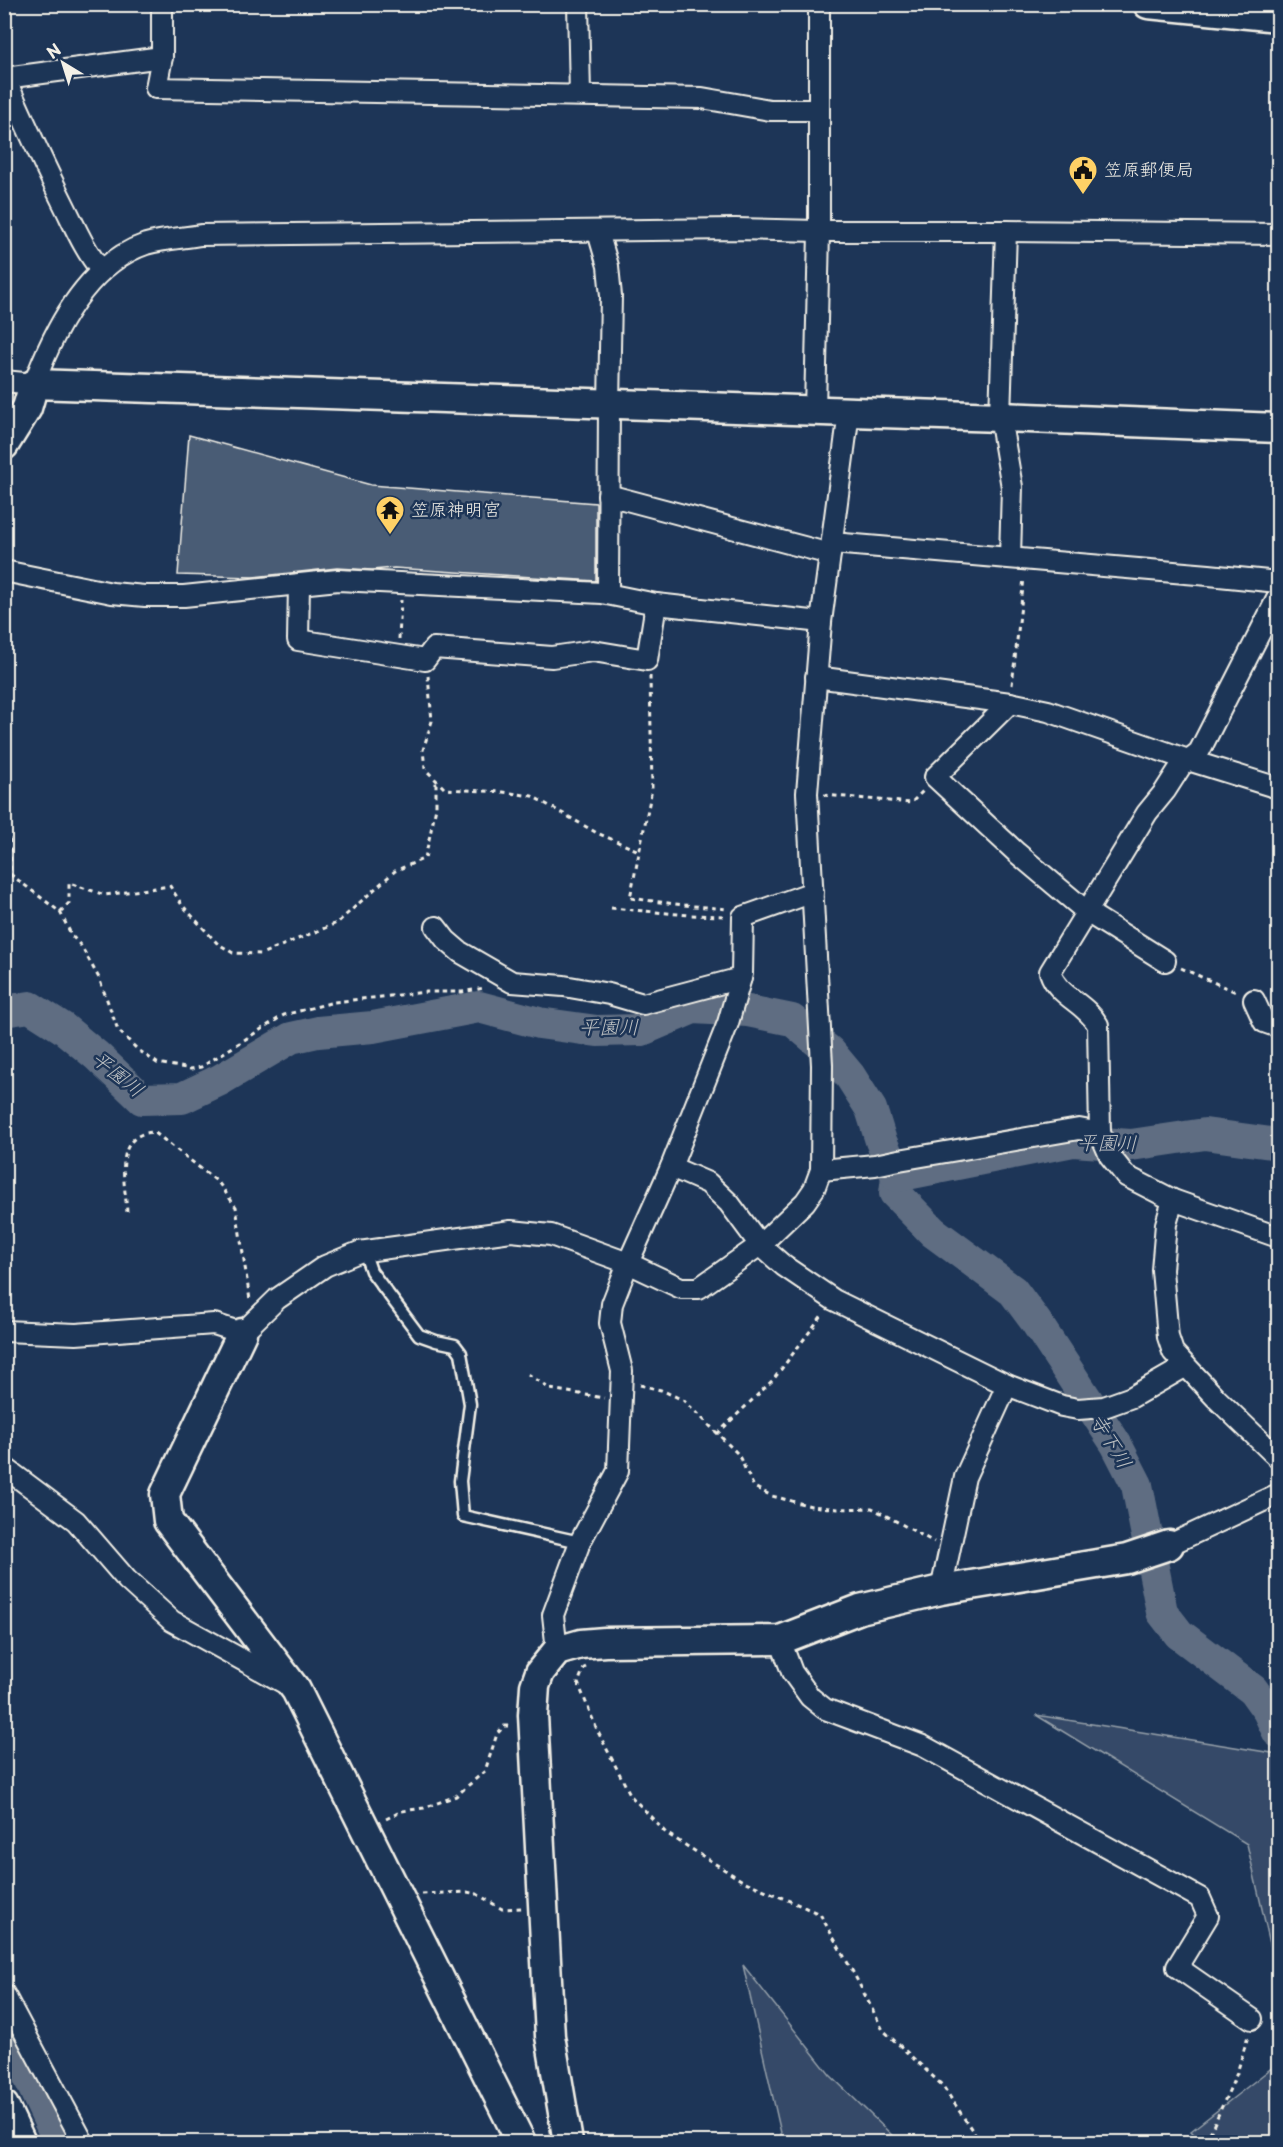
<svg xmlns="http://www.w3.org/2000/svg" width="1283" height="2147" font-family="'Playpen Sans','Klee One',sans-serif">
<rect width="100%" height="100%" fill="#1d3557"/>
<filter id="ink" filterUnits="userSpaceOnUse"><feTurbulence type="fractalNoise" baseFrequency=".0167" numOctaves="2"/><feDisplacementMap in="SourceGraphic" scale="12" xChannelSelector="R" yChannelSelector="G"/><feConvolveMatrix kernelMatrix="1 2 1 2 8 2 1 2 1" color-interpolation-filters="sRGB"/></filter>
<g filter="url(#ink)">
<g fill="#354a67" stroke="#949ea8" stroke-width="1.5">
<path d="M1036 1715 1278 1754V1978L1247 1844Z"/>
<path d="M743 1965 830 2075 899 2142H783Z"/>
<path d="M1278 2063V2142H1201L1191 2131Z"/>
</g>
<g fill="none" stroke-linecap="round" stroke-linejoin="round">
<g stroke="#5e6d82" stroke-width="32">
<path d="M4 1011 30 1007 63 1028 97 1056 142 1099 182 1098 220 1080 291 1038 318 1032 373 1027 479 1007 539 1023 597 1031 642 1030 693 1008 748 1011 792 1020 830 1052 850 1076 871 1109 881 1141 897 1176"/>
<path d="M897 1176 895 1193 933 1232 1013 1291 1036 1322 1116 1444 1137 1485 1162 1612 1179 1634 1253 1690 1268 1711 1278 1732"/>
<path d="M897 1176 1073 1141 1131 1145 1205 1134 1278 1144"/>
<path d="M4 2023 59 2142"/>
</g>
</g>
<path fill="#485b74" stroke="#f4f1e8" stroke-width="1.5" d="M189 435 371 485 596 503V581L394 568 372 570 337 568 253 577 178 575Z"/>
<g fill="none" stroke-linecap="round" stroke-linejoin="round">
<g stroke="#f4f1e8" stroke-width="15">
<path id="lane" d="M364 1251 371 1271 419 1335 436 1341 455 1345 461 1353 470 1404 460 1481 463 1516 580 1542"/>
</g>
<g stroke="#f4f1e8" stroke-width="24">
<g id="street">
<path d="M578 4 580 95"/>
<path d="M162 57 156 88 702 98 770 110H818"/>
<path d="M1006 231 1000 417 1012 487 1010 557"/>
<path d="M598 232 608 266 611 296 609 404 608 594"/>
<path d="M101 270C85 251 75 227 64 205 43 163 24 121 5 78L162 57V4"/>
<path d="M4 381 34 384C54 329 87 264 146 244 163 239 183 238 201 235L735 229 819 231H1006L1278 234"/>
<path d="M815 411 819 231V4"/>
<path d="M608 495 830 554"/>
<path d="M832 543 1209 575 1278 582"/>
<path d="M4 571 112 593 145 596H184L338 580 602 593 656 604 821 622"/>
<path d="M299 584 298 640 425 660 434 648 552 657 593 651 647 660 656 604"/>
<path d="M1278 597 1199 752 1181 766 1165 791 1147 813 1050 972C1058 997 1085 1002 1098 1025L1100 1133 1110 1156 1126 1176 1173 1200 1278 1237"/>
<path d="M816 677 1010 703 1048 711 1188 760 1278 788"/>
<path d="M1010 703 935 777 1017 853 1087 912 1165 961"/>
<path d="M436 927 446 940 460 952 512 982 564 986 609 994 643 1004 741 978"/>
<path d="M1254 1000 1264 1022 1278 1027"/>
<path d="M671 1167 708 1183 729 1203 760 1245 784 1266 834 1300 1007 1385 1062 1406 1078 1409 1104 1407 1132 1397 1186 1366"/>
<path d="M821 1170 875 1165 899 1160 1079 1129 1100 1133"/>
<path d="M1173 1200 1166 1224 1162 1270 1168 1337 1173 1352 1216 1398 1278 1458"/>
<path d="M4 1331 76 1334 214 1324 242 1333 277 1299 325 1266 359 1252 511 1231 551 1235 628 1263 681 1288H699L760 1245 805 1202 814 1189 821 1170 822 1065 807 793 821 622 849 412"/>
<path d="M4 1467 76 1521 127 1580 172 1621 288 1685"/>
<path d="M1169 1545 1278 1494"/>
<path d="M941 1590 965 1477 1007 1385"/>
<path d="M780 1640 792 1672 810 1697 825 1709 923 1746 1200 1898 1208 1916 1177 1967 1252 2019"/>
<path d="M557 1651 553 1615 580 1542 618 1471 622 1371 610 1323 612 1304 628 1263 671 1167 728 1023 742 974 743 917 813 892"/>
<path d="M4 1994 83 2142"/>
</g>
</g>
<g stroke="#f4f1e8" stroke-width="33">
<g id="secondary">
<path d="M1148 4 1278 17"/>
<path d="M4 445 27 408 34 384 1000 417 1278 428"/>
<path d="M242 1333 165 1494 168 1521 296 1690 521 2142"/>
<path d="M4 2106 21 2142"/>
<path d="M568 2142 550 2036 533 1715 535 1686 540 1672 557 1651 581 1644 605 1642 780 1640 860 1609 941 1590 1127 1559 1169 1545"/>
</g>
</g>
<g stroke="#f4f1e8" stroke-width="3" stroke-dasharray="4.5 4.5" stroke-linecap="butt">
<path d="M399 639 401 600"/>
<path d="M428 676 432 721 423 750 425 769 445 789 503 792 532 796 597 833 639 851"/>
<path d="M650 676 652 789 630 898 683 905 728 909"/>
<path d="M1012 685 1024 578"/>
<path d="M4 794C7 817 17 876 4 895"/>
<path d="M824 795 911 803 923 791"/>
<path d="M10 874 60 912 72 936 81 946 99 978 118 1030 137 1049 157 1063 191 1069 201 1067 284 1015 334 1002 427 992H462L484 988"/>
<path d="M611 908 689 915 726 916"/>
<path d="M60 912 69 903V883L105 895 170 886 182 905 217 943 233 953 261 954 337 923 395 871 425 858 436 807V781"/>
<path d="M1181 968 1238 993"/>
<path d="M127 1212C125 1182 112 1134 154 1132L218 1182 236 1207 250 1300"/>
<path d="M528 1374 550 1389 604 1398"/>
<path d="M640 1385 661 1390 683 1400 694 1410 738 1454 754 1487 772 1496 811 1506 838 1509 872 1508 934 1542"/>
<path d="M717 1434 773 1380 823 1314"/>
<path d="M586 1667 584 1668 578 1683 598 1732 631 1796 666 1833 741 1880 820 1914 854 1974 883 2030 942 2085 980 2142"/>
<path d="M386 1819 402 1811 424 1808 456 1796 485 1771 497 1734 504 1726H512"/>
<path d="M422 1894 467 1892 477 1894 502 1909 522 1908"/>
<path d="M1206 2142 1237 2073 1248 2036"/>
</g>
<use href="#lane" stroke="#1d3557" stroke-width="10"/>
<use href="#street" stroke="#1d3557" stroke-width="20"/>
<use href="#secondary" stroke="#1d3557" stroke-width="28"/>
</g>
</g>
<defs>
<g id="civic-pin" transform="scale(1.5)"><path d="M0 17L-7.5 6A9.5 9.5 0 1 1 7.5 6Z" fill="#ffd166" stroke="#1d3557"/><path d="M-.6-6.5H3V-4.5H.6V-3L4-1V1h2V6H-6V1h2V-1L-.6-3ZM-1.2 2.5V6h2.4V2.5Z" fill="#111"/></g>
<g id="temple-pin" transform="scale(1.5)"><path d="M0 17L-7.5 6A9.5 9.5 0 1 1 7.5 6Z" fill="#ffd166" stroke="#1d3557"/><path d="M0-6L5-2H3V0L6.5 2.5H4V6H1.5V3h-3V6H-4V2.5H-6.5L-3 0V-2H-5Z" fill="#111"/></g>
</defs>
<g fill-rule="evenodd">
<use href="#civic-pin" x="1083" y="170"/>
<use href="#temple-pin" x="390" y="510"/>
</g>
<g text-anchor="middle" stroke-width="5" stroke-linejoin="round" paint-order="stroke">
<g font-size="18" fill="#f4f1e8" stroke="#1d3557" text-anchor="start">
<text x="1104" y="176">笠原郵便局</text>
<text x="411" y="516">笠原神明宮</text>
</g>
<g font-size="20" font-style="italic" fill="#c0c3c4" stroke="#1d3557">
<text x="609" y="1034">平園川</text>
<text transform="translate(118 1074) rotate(39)" y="7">平園川</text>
<text transform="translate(1107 1143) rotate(1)" y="7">平園川</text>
<text transform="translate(1111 1441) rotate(59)" y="7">寺下川</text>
</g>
</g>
<rect width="1283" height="2147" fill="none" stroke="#1d3557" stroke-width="24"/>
<rect x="12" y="12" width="1259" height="2123" fill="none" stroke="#f4f1e8" stroke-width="2" filter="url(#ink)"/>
<g transform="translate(63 63) rotate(322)" stroke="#1d3557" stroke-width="4.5" paint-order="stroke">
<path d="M0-4.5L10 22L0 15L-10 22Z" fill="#f4f1e8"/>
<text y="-9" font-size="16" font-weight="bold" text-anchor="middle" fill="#f4f1e8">N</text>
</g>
</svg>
